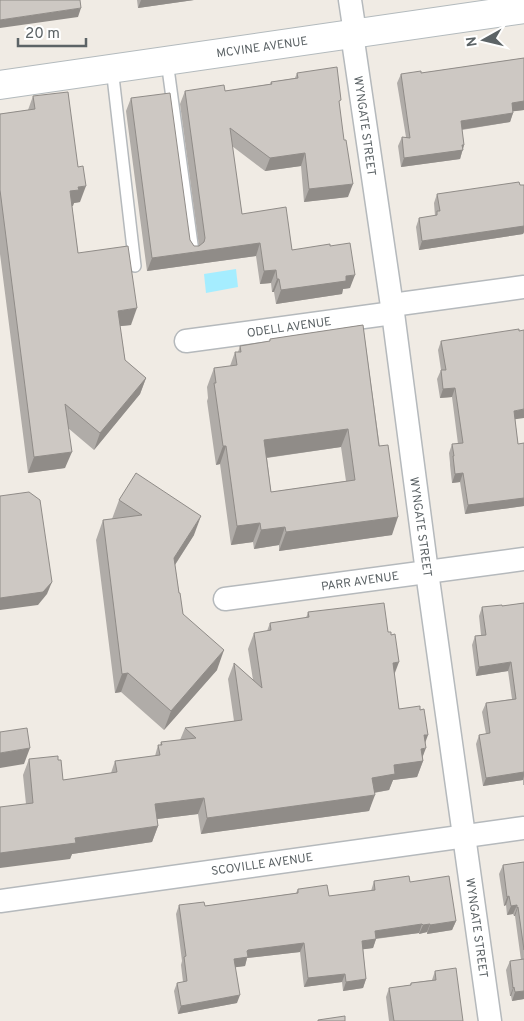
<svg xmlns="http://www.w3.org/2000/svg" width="524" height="1021" font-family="Overpass,sans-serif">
<rect width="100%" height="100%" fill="#f0ebe4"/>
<path fill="#a5edff" d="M236 269 238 287 206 293 204 274Z"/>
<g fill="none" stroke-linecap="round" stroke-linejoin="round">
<g stroke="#b5b9bc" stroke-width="14">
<g id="lane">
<path d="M167 61 193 252"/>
<path d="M112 68 135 266"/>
</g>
</g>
<g stroke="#b5b9bc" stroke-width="25">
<g id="street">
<path d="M350 0 355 33"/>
<path d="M352 34 393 313 427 572 490 1021"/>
<path d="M392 305 524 287"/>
<path d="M186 341 393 313"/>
<path d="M225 599 524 559"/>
<path d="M0 901 524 828"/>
</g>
</g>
<g stroke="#b3babd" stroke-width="30">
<path id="secondary" d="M0 85 524 9"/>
</g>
<use href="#lane" stroke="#fff" stroke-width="11"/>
<use href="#street" stroke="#fff" stroke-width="22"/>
<use href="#secondary" stroke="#fff" stroke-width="28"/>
</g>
<g fill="#b0aca8" fill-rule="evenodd">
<path d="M137 0H194L138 8Z"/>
<path d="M524 58V110L513 111V113L510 122 462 130 464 145 460 159 401 167 398 146 402 137H406L397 83 401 74 421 73Z"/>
<path d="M297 73 339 105 348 197 304 202 301 166 265 171 232 146 242 214 292 250 350 288 343 289 342 294 276 304 274 292H272L271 283 260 284 256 256 147 271 126 111 131 98 190 240 194 246H199L180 104 185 91H225L270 84 271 82 295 78Z"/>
<path d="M33 96 80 202 74 203 72 206 78 253 131 325 120 326 125 360 146 378 140 394 94 450 68 428 65 468 28 473 0 254V114L28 110Z"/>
<path d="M524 185V232L523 234 419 250 416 227 419 218 435 216 434 203 437 194Z"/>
<path d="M363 325 392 535 279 551V545L254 549 253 542 231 545 220 464 216 465 207 401 208 398 207 387 214 368 230 366 235 352H238L240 346 269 342 270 339ZM341 447 346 481 271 492 267 458Z"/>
<path d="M441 341 515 419 518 444 524 443V506L465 514 460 482 452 483 450 465V463L449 453 452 444H458L452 397 440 398 437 379 441 370 438 350Z"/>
<path d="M119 500 194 535 175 565 179 593 183 614 217 670 164 730 121 692 115 693 96 540 103 520 112 519Z"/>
<path d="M524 603V785H523V780L483 786 476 744 479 735 486 734 482 712 486 703 512 699 508 671 476 676 472 645 475 636 481 635 479 616 482 607 502 606Z"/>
<path d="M308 612 394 674 399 709 425 743 423 756V761L417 777 393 780 389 790 374 793 369 811 201 834 198 814 157 819 158 826 152 842 72 854 70 859 26 804 23 775 29 759 63 780 111 773 115 761 155 756 158 745H160L161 742 180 740 185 728 234 721 228 679 234 663 253 680 248 649 254 633 267 631 270 623 306 618Z"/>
<path d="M524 862V999L512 1001 511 996H510L506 970 510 961 521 960 515 916H514L513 914 507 915 506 905 504 906 499 874 503 865Z"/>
<path d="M374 881 410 882 456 921 452 930 427 934V932L419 934V933L376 939 373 948 363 949 366 979 363 988 343 991 342 982 304 987 300 952 247 958 245 966 235 967 237 1003 178 1014 174 991 177 983 183 982 181 965 182 961 176 914 179 905 205 906 296 893 298 889 329 896 371 891Z"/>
<path d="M435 971 463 1021H389L386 997 389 988 410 985 411 983 432 980Z"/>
</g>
<g fill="#908c88">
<path d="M141 0H194L138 8Z"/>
<path d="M81 8 78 17 0 28V20Z"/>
<path d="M524 101V110L508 112 512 103Z"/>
<path d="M513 113 510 122 458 130 461 121Z"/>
<path d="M464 145 460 159 401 167 404 158Z"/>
<path d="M305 153 301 166 265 171 270 158Z"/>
<path d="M353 184 348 197 304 202 309 189Z"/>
<path d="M86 186 80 202 74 203 73 206 64 207 70 191 78 187Z"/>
<path d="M524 226V232L523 234 419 250 422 241Z"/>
<path d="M260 243 256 256 147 271 152 258Z"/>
<path d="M276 270 271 283 260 284 264 271Z"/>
<path d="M355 275 350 288 343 289 342 294 276 304 281 290 346 276Z"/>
<path d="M277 279H279L274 292H272Z"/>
<path d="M137 308 131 325 112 327 118 311Z"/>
<path d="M146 378 140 394 94 450 100 433Z"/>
<path d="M455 388 452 397 440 398 443 389Z"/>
<path d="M524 409V418L510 420 514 411Z"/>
<path d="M348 429 341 447 257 459 264 440Z"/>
<path d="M223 446H226L220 464 216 465Z"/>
<path d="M72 452 65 468 28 473 34 457Z"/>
<path d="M463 473 460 482 452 483 455 474Z"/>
<path d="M524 498V506L465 514 468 505Z"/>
<path d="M201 516 194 535 167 577 174 558Z"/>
<path d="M398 517 392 535 279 551 286 532Z"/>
<path d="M260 523 253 542 231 545 237 526Z"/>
<path d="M285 527 279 545 254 549 261 530Z"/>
<path d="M52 582 47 594 38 605 0 610V598Z"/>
<path d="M224 650 217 670 164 730 171 711Z"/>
<path d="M399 662 393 678V663Z"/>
<path d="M511 662 508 671 476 676 479 667Z"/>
<path d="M128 673 121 692 115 693 122 674Z"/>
<path d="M424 735H428L423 749 426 748 421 761H423L417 777 393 780 389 790 366 794 372 778 394 765Z"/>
<path d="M30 748 24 764 0 768V753Z"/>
<path d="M524 772V776L523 780 483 786 486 778Z"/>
<path d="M375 795 369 811 201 834 207 818Z"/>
<path d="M204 798 198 814 149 820 155 804Z"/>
<path d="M158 826 152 842 72 854 70 859 0 868V853L75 838Z"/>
<path d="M509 896 506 905 504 906 507 897Z"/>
<path d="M517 905 513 914 507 915 511 906Z"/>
<path d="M518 907 515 916H514L517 908Z"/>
<path d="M456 921 452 930 427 934 430 925Z"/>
<path d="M422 924 419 933 372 939 375 931Z"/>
<path d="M430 924 427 932 419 934 423 925Z"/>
<path d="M376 939 373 948 358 950 362 941Z"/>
<path d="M304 943 300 952 247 958 245 966 230 968 234 959 248 950Z"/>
<path d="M345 974 342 982 304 987 308 978Z"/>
<path d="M366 979 363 988 343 991 346 982Z"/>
<path d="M514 987 511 996H510L513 988Z"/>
<path d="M524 991V999L512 1001 515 992Z"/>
<path d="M240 995 237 1003 178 1014 181 1006Z"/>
</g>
<g fill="#cdc8c3" stroke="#908c88" fill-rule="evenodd">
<path d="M0 0H80L81 8 0 20Z"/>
<path d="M524 58V101L512 103 513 113 461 121 464 145H462L463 150 404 158 402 137 410 138 401 74 421 71V73Z"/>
<path d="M337 67 341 100 339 101 344 140H346L353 184 309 189 305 153 270 158 230 128 242 214 286 207 292 250 330 244V246L350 243 355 275 346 276V281L281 290 279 279H277L276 270 264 271 260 243 152 258 131 98 170 93 190 240 194 246H199L204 242 205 238 185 91 224 85 225 91 272 84 271 82 298 78 297 73Z"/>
<path d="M68 92 78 167 83 166 86 186 78 187 79 190 70 191 78 253 128 246 137 308 118 311 125 360 146 378 100 433 65 404 72 452 34 457 0 190V114L35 109 33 96Z"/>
<path d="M519 182 520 185H524V226L422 241 419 218 437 215V211H440L437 194Z"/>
<path d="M363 325 379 446 388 445 398 517 286 532 285 527 261 530 260 523 237 526 226 446H223L214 383H216L214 368 237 365 235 352H241L240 346 270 341V339ZM348 429 355 480 271 492 264 440Z"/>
<path d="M519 329V331L524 330V409L514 411 518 444 524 443V498L468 505 463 473 455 474 453 456H454L452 444 463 443 455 388 443 389 441 370H446L441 341Z"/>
<path d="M136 473 201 516 174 558 179 593H180L183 614 224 650 171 711 128 673 122 674 103 520 142 515 119 500Z"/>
<path d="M29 492 40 500 52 582 43 592 0 598V496Z"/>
<path d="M384 603 388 632H391V635L395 634 399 662 393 663 399 709 420 706V710L424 709 428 735H424L426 748 421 749 423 761 394 765 395 774 372 778 375 795 207 818 204 798 155 804 158 826 75 838 76 843 0 853V807L33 803 29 759 58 756V760H61L63 780 117 772 115 761 160 755 158 745H162L161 742 196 738 185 728 242 720 234 663 262 688 254 633 271 630 270 623 309 617 308 612Z"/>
<path d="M524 603V772L486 778 479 735 490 733 486 703 516 699 511 662 479 667 475 636 486 635 482 607 502 605V606Z"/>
<path d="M27 728 30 748 0 753V732Z"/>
<path d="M524 862V950L518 907 517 908V905L511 906 509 896 507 897 503 865Z"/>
<path d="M409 876 410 882 449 876 456 921 430 925V924L423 925 422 924 375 931 376 939 362 941 366 979 346 982 345 974 308 978 304 943 248 950 247 951 248 957 234 959 240 995 181 1006 177 983 187 981 184 957 186 956 179 905 204 902 205 906 298 893V889H299L327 885 329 896 375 890 374 881Z"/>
<path d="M524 959V991L515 992 514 987 513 988 510 961Z"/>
<path d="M456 968 463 1021H394L389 988 411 985V983L436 980 435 971Z"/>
<path d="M345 1016V1021H318V1020Z"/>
</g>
<g text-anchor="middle" stroke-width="5" stroke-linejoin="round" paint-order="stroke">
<g font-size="12" fill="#5c6366" stroke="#fff">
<text transform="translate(262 47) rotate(-8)" y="4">MCVINE AVENUE</text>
<text transform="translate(365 126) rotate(82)" y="4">WYNGATE STREET</text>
<text transform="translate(289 327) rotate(-8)" y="4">ODELL AVENUE</text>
<text transform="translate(421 527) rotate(82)" y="4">WYNGATE STREET</text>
<text transform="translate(360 581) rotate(-8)" y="4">PARR AVENUE</text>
<text transform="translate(262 864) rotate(-8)" y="4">SCOVILLE AVENUE</text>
<text transform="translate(477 928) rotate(82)" y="4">WYNGATE STREET</text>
</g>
</g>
<g transform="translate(484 40) rotate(262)" stroke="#ffffff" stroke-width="4" paint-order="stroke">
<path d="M0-4L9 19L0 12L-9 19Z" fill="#5c6366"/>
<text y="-8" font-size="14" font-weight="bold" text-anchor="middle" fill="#5c6366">N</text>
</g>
<path d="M18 38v8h68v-8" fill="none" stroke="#5c6366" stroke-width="2.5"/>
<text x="25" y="38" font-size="15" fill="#5c6366" stroke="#ffffff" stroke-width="4" paint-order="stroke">20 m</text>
</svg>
